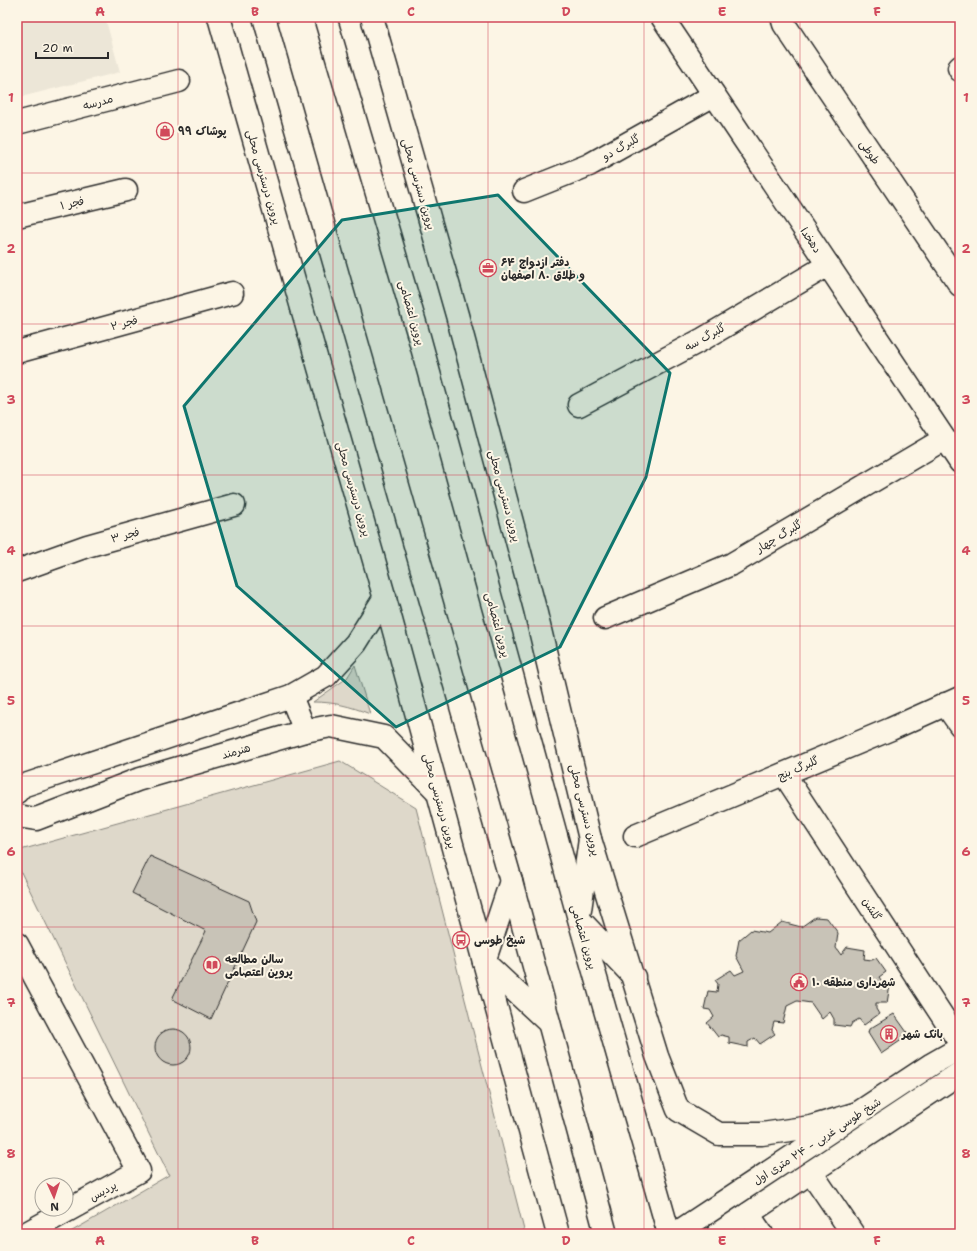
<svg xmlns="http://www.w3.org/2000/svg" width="977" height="1251" font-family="'Shantell Sans','Playpen Sans Arabic',sans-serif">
<rect width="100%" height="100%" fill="#fcf5e5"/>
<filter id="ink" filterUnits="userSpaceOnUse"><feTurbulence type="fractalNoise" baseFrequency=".025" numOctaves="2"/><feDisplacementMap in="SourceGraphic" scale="8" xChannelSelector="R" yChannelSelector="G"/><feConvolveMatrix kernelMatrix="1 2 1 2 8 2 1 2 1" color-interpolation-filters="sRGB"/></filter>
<g filter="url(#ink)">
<path fill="#ece6d7" d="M17 17H105L120 72 17 98Z"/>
<g fill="#ded8ca" stroke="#84827a">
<path d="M355 665 370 714C350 706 334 702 313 702L347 678Z"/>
<path d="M340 761 416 808 525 1234H67L169 1175 17 864V851Z"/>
</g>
<g fill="#c8c3b7" stroke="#2b2b2b">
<path d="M150 856 249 901 256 922 211 1019 172 999 206 931 132 893Z"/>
<path d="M815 917 827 918 838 933 836 948 841 955 847 947 865 950 864 959 872 960 876 958 886 972 879 977 884 984 890 985 887 1003H876V1009L879 1014 864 1025 859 1019 852 1023 850 1027 834 1025V1019L830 1012 822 1019 811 1003 797 1001 787 1006 783 1023 774 1022 772 1030 775 1034 760 1044 755 1038 748 1042V1047L729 1043V1037L721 1035 718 1037 707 1023 714 1017 710 1010 704 1009 708 991 717 992 718 984 715 980 731 970 735 975 744 971 736 956 739 940 751 930 768 933 782 922 801 927Z"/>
<path d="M894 1014 909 1035 881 1054 868 1033 869 1029Z"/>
<circle cx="173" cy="1047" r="18"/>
</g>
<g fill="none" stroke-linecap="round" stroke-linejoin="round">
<g stroke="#2b2b2b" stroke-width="25">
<g id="street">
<path d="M662 17 960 462"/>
<path d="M782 17 784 24 960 285"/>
<path d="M960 67 959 68 960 70"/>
<path d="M17 123 179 81"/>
<path d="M524 191 589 165 714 95"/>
<path d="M17 216 126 190"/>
<path d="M17 352 232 293"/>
<path d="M579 405 703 339 828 265"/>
<path d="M17 571 87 546 234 505"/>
<path d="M605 618 732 564 944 439"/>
<path d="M945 704 960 725"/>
<path d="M784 774 960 1043"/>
<path d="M635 836 891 729 960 698"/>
<path d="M17 944 139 1171 25 1234"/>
<path d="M811 1172 853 1234"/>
<path d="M748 1214 762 1234"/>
</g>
</g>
<g stroke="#2b2b2b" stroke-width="25">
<g id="secondary">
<path d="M219 17 391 620 558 1234"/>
<path d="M372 17 457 315 535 609 590 839 657 1056 678 1110 719 1134H762L811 1127 861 1112"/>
<path d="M291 696 305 731"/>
<path d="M17 792 22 786 291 696 326 676 356 643 385 597"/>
<path d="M17 816 36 819 137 780 305 731 331 726 384 737 437 791"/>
<path d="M675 1234 932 1064 953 1052 960 1053"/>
<path d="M718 1234 960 1073"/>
</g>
</g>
<g stroke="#2b2b2b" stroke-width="25">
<g id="primary">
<path d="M264 17 511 881 606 1234"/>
<path d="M325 17 418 333 579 919 669 1234"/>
<path d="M511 881 484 962 549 1023"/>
<path d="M580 910 590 839"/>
<path d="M581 921 634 977"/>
</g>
</g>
<use href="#street" stroke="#fcf5e5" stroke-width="22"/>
<use href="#secondary" stroke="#fcf5e5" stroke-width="22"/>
<use href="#primary" stroke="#fcf5e5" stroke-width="22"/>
</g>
</g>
<path fill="#0f766e" fill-opacity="0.2" stroke="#0f766e" stroke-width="3" stroke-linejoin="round" d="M498 195 670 373 646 477 560 647 396 727 237 586 184 406 342 220Z"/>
<path fill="none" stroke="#d1495b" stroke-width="1" stroke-opacity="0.55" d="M178 17V1234M333 17V1234M488 17V1234M644 17V1234M800 17V1234M17 173H960M17 324H960M17 475H960M17 626H960M17 776H960M17 927H960M17 1078H960"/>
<defs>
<g id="shop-ring" transform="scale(0.9)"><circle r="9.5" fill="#fcf5e5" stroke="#d1495b" stroke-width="1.5"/><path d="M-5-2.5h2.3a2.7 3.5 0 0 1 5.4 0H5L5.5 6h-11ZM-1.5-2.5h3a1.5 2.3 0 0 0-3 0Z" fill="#d1495b"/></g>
<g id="office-ring" transform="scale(0.9)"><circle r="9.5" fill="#fcf5e5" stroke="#d1495b" stroke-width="1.5"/><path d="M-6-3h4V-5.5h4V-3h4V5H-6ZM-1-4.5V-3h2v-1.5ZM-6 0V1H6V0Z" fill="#d1495b"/></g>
<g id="bus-ring" transform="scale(0.9)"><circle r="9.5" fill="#fcf5e5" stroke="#d1495b" stroke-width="1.5"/><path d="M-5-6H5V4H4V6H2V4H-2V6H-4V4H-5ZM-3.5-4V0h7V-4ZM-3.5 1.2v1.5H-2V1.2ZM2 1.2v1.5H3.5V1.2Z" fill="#d1495b"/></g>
<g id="library-ring" transform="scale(0.9)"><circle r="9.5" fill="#fcf5e5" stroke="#d1495b" stroke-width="1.5"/><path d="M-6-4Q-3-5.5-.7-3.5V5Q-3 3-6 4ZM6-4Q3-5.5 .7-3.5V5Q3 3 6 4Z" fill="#d1495b"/></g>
<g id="civic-ring" transform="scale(0.9)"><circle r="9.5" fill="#fcf5e5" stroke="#d1495b" stroke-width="1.5"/><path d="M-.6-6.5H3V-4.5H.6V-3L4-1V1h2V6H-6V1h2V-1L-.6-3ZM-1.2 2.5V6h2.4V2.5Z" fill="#d1495b"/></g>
<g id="building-ring" transform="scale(0.9)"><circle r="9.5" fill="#fcf5e5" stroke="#d1495b" stroke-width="1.5"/><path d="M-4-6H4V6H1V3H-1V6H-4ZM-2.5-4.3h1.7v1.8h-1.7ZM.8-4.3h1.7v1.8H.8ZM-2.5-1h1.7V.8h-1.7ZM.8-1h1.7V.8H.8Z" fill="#d1495b"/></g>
</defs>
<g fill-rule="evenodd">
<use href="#shop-ring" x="165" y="131"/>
<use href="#office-ring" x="488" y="268"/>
<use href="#bus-ring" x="461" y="940"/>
<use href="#library-ring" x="212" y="965"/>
<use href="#civic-ring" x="799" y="982"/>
<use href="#building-ring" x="889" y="1034"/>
</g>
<g text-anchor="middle" stroke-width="4" stroke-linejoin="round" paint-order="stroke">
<g font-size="11" fill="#2b2b2b" stroke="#fcf5e5">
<text transform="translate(98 102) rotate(-15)" y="4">مدرسه</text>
<text transform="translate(621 147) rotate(-29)" y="4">گلبرگ دو</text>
<text transform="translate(870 152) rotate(56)" y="4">طوطی</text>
<text transform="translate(264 177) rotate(74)" y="4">پروین درسترسی محلی</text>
<text transform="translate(419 184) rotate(74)" y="4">پروین دسترسی محلی</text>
<text transform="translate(72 203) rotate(-13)" y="4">فجر ۱</text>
<text transform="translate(811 240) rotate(56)" y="4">دهخدا</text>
<text transform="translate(412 313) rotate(74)" y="4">پروین اعتصامی</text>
<text transform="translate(124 323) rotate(-15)" y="4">فجر ۲</text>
<text transform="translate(705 337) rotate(-29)" y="4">گلبرگ سه</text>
<text transform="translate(354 489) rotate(74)" y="4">پروین درسترسی محلی</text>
<text transform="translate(505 496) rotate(75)" y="4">پروین دسترسی محلی</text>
<text transform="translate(125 535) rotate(-15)" y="4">فجر ۳</text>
<text transform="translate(779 536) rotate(-31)" y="4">گلبرگ چهار</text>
<text transform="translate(498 625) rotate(75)" y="4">پروین اعتصامی</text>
<text transform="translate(236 751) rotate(-16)" y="4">هنرمند</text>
<text transform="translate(798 768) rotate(-23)" y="4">گلبرگ پنج</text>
<text transform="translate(440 801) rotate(75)" y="4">پروین درسترسی محلی</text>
<text transform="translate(585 810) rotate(76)" y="4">پروین دسترسی محلی</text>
<text transform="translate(872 909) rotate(57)" y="4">گلشن</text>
<text transform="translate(584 937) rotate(74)" y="4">پروین اعتصامی</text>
<text transform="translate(817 1141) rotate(-33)" y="4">شیخ طوسی غربی - ۲۴ متری اول</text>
<text transform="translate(103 1191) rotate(-29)" y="4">پردیس</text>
</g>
<g font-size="11" font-weight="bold" fill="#2b2b2b" stroke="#fcf5e5" text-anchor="start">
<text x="178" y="135">پوشاک ۹۹</text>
<text x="501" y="266">دفتر ازدواج ۶۴<tspan x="501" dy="13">و طلاق ۸۰ اصفهان</tspan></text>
<text x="474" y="944">شیخ طوسی</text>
<text x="225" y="963">سالن مطالعه<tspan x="225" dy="13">پروین اعتصامی</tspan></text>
<text x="812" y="986">شهرداری منطقه ۱۰</text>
<text x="902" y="1038">بانک شهر</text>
</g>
</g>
<rect width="977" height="1251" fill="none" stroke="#fcf5e5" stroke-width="44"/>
<g transform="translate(54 1197) rotate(177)"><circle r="19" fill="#fcf5e5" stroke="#a8a49b"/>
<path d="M0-3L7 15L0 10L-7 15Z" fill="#d1495b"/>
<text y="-6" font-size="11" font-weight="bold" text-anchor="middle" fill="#2b2b2b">N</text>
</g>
<path d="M36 52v6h72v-6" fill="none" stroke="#2b2b2b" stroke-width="2"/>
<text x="42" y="52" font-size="12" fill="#2b2b2b" stroke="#fcf5e5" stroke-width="3" paint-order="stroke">20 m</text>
<rect x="22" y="22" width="933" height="1207" fill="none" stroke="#d1495b" stroke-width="1.5"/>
<g font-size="13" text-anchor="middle" font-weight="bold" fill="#d1495b">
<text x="100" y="16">A</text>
<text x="255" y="16">B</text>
<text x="411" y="16">C</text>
<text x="566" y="16">D</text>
<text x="722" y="16">E</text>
<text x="877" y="16">F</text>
<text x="11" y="102">1</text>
<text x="966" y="102">1</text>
<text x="11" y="253">2</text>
<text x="966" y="253">2</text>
<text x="11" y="404">3</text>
<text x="966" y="404">3</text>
<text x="11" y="555">4</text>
<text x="966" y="555">4</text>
<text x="11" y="705">5</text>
<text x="966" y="705">5</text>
<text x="11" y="856">6</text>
<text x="966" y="856">6</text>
<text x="11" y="1007">7</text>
<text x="966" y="1007">7</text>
<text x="11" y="1158">8</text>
<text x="966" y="1158">8</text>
<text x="100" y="1245">A</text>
<text x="255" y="1245">B</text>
<text x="411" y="1245">C</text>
<text x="566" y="1245">D</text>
<text x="722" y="1245">E</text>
<text x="877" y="1245">F</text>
</g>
</svg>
